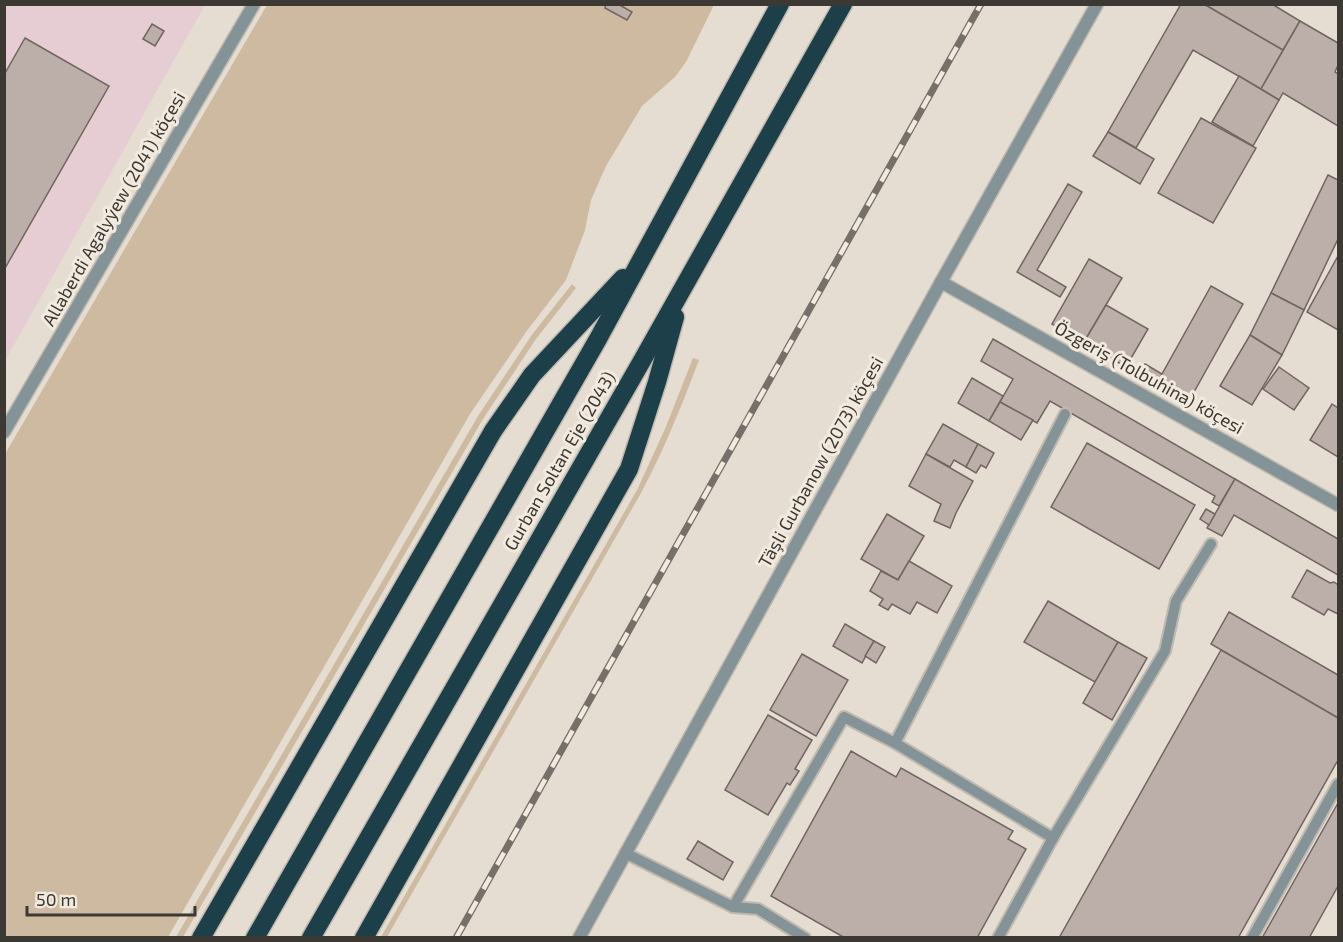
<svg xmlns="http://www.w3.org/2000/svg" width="1343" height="942" font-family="'Exo 2',sans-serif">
<rect width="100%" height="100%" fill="#e5ddd2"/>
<path fill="#e6cdd4" d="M5 5H205L5 361Z"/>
<g fill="#cebaa0">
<path d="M267 5H714L686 62 675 77 642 106 606 166 591 200 585 230 566 280 526 332 470 414 168 937 5 938V454Z"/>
<path d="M572 284 576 288 536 339 483 419 183 937H176L478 416 531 336Z"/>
<path d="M693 358 699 360C682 405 664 450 641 493L387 937H381L637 490 665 429Z"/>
</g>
<g fill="#bcafaa" stroke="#726561" stroke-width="1.5">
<path d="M606 4H618L632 12 627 20 605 8Z"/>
<path d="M1181 4H1204L1283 50 1261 89 1193 50 1136 148 1108 132Z"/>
<path d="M1204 4H1272L1300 21 1283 50Z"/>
<path d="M1300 21 1338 43V65L1335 72 1338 74V126L1283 93 1279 100 1261 89Z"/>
<path d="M152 24 164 31 155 46 143 39Z"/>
<path d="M25 38 109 86 4 270V75Z"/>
<path d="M1239 76 1279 100 1253 146 1212 122Z"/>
<path d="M1201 118 1256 148 1213 223 1158 193Z"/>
<path d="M1108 132 1154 159 1140 184 1093 156Z"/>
<path d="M1328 175 1338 180V239L1304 310 1271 293Z"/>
<path d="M1068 184 1082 192 1037 270 1066 287 1060 297 1017 272Z"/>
<path d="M1338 256V330L1307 312Z"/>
<path d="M1089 259 1122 278 1084 342 1052 324Z"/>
<path d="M1211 286 1243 304 1189 401 1157 383Z"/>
<path d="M1271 293 1304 310 1282 355 1250 335Z"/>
<path d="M1106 305 1148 329 1126 367 1084 342Z"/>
<path d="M1250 335 1282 355 1252 405 1220 386Z"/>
<path d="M993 339 1235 479 1219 506 1212 502 1215 496 1050 401 1037 423 1000 402 1013 379 981 361Z"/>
<path d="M1145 364 1162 374 1157 383 1140 373Z"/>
<path d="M1279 367 1309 388 1294 410 1263 389Z"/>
<path d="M972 378 1003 396 989 421 958 403Z"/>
<path d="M1000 402 1033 420 1021 440 989 421Z"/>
<path d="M1332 404 1338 408V457L1310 440Z"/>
<path d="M943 424 978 444 966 467 954 460 950 467 926 454Z"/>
<path d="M1087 443 1195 505 1159 569 1051 507Z"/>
<path d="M978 444 994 453 986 468 981 465 976 473 966 467Z"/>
<path d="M926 454 973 481 956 513 950 528 934 521 941 504 909 486Z"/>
<path d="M1235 479 1338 539V575L1234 515 1222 536 1207 528Z"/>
<path d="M1206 509 1215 514 1209 525 1200 519Z"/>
<path d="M887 514 924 536 898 580 861 559Z"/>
<path d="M909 561 952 586 937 613 917 602 910 614 892 604 888 610 879 605 883 599 870 591 881 571 898 580Z"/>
<path d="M1307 570 1330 583 1334 582 1338 585V614L1328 609 1324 615 1292 597Z"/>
<path d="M1048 601 1118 642 1095 682 1024 642Z"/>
<path d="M1229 612 1338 675V718L1211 644Z"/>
<path d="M845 624 874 641 862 663 833 646Z"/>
<path d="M874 641 885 647 876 663 865 656Z"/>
<path d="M1118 642 1147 658 1112 720 1083 703Z"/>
<path d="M1221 650 1338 718V760L1238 938H1059Z"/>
<path d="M802 654 848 680 816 736 770 710Z"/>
<path d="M768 715 812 740 795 769 799 771 790 785 787 783 768 815 725 790Z"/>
<path d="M851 751 896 777 901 768 1013 831 1008 839 1026 849 977 938H845L771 896Z"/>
<path d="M1338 803V886L1309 938H1262Z"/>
<path d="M698 841 733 862 723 880 687 859Z"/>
</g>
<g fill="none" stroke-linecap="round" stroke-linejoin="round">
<g stroke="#c0b9af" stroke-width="14">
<g id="lane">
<path d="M895 743 1053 838"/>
<path d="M625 853 733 907 758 909 805 938"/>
<path d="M733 907 844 717 895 743 1065 414"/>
<path d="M998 938 1053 838 1165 651 1176 601 1211 544"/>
<path d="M1252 938 1338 784"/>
</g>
</g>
<g stroke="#c0b9af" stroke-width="15">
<g id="street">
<path d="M941 282 1338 505"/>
<path d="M4 432 254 4"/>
<path d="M579 938 941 282 1097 4"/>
</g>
</g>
<g stroke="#c0b9af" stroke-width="21">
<g id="highway">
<path d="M201 938 493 431 532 375 623 278"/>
<path d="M255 938 598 339 780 4"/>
<path d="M311 938 643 359 843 4"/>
<path d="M364 938 629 469 657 382 675 317"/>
</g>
</g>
<use href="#lane" stroke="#839398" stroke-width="10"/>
<use href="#street" stroke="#839398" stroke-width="12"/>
<use href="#highway" stroke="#1d3f4a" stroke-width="18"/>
<g stroke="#757069" stroke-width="7">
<path id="rail" d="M456 938 981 4"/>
</g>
<use href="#rail" stroke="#f3eadf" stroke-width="4.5" stroke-dasharray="14" stroke-linecap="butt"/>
</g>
<g text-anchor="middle" stroke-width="6" stroke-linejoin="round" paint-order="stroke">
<g font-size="18" fill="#3c3934" stroke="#f3eadf">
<text transform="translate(114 209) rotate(-60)" y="6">Allaberdi Agalyýew (2041) köçesi</text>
<text transform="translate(1149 378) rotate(29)" y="6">Özgeriş (Tolbuhina) köçesi</text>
<text transform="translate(560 461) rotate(-60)" y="6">Gurban Soltan Eje (2043)</text>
<text transform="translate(821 462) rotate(-61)" y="6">Täşli Gurbanow (2073) köçesi</text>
</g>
</g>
<rect width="1343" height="942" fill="none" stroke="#3c3934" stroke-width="12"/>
<path d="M27 906v9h168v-9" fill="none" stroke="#3c3934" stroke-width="3"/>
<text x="36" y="906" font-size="18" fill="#3c3934" stroke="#f3eadf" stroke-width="4.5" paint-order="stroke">50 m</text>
</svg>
